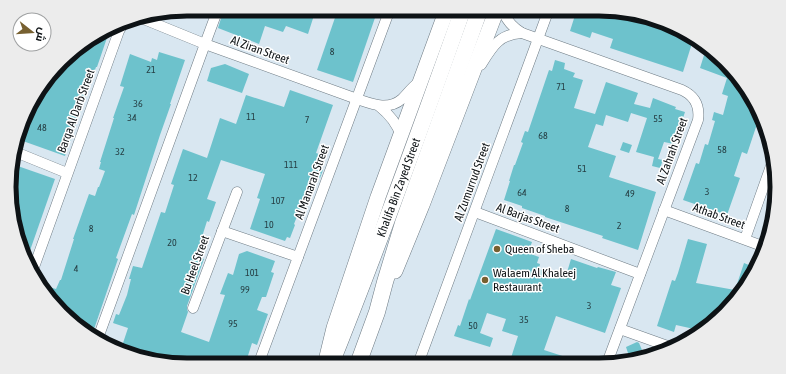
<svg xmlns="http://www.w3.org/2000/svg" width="786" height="374" font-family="'Asap Condensed',Cairo,sans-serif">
<rect width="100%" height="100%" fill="#d9e7f1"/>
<g fill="#6dc2cc">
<path d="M224 9H316L308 34 286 26 283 32 265 26 259 44 218 28Z"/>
<path d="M338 9H378L353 82 317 70Z"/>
<path d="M577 9H599L667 23 693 40 683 72 610 48 613 39 592 32 590 38 570 31Z"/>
<path d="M110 29 97 67H96L65 156 20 140 39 88 78 46Z"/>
<path d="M159 52 185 60 170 104H171L160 135 134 215 132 214 116 258 118 259 92 335 69 321 42 285 56 289 60 280H61L74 239H73L89 194 95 196 98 187H99L105 171 99 169 101 162H100L114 118H113L124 87 120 86 130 54 151 62 152 58 157 60Z"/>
<path d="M705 52 715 55 725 61 764 119V124L763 129 756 127 747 154 742 152 734 176 740 178 727 215 683 200 696 163 699 164 705 144 708 145 715 121 712 120 714 112 723 115 728 96 722 94 727 78 700 68Z"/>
<path d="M555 60 565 63 564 69 575 73 573 77 583 80 574 108 595 114 606 82 638 93 634 104 650 108 653 98 676 107 675 109 685 112 680 127H681L678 137 676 136 674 144 664 142 658 159 663 160 660 168 652 166 654 157 636 152 647 118 631 113 628 122 606 115 603 126 596 124 588 147 616 156 609 177 656 192 638 250 602 238 603 236 545 217V216L522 208V206L504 200 510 181H509L514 165H515L523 143 521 142 525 131 528 132 549 70 552 71Z"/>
<path d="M225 64 249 74 242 93 207 81 211 68Z"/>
<path d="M290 90 333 105 316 153 322 155 318 168 323 170 320 178 314 176 309 192 307 191 294 224 295 225 290 238 287 237 285 241 250 229 260 199 257 198 265 174 221 160 207 199 216 202 209 222 207 221 196 256 204 259 187 306V309L188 312 181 332 209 342 225 295 220 294 228 273 233 275 239 254 247 251 275 261 271 272 274 273 266 297H262L257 310 268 314 257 345 252 343 245 365H187L141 356 121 349 128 328 113 323 116 314 119 315 127 295 131 279H129L133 266 142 268 161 212 165 213 174 185 171 184 183 149 207 158 220 118 236 124 246 95 284 107Z"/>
<path d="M623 142 632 145 629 153 620 150Z"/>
<path d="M12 164 55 179 26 262 10 210Z"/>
<path d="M496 229 532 242 528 253 539 257 537 263 540 264 539 269 549 272V274L565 279 571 259 597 268 598 267 616 272 611 285 621 288 605 333 556 316 544 350 581 362 580 364H509L518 336 502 331 506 319 487 313 480 333 493 338 490 347 454 336 458 325 460 326 469 299 470 300Z"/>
<path d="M688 239 707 244 696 283 735 290 744 263 756 268 740 296 707 328 703 331 676 325 674 332 657 326 672 280 675 281 678 273Z"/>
<path d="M637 342 639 343 642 350 629 356 626 347Z"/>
</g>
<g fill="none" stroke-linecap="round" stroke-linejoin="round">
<g stroke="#6e7b84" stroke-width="11">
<g id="minor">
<path d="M502 9C506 20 512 27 522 33L682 90C695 96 700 106 698 120L607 363"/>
<path d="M481 65C492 47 499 34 522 33"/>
<path d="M379 106C389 114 397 123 401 136"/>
<path d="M13 151 67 173"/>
<path d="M664 210 765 247"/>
<path d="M475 212 640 274"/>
<path d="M222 231 298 257"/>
<path d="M745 239 772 163"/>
<path d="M33 270 119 31C125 19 133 17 146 20L205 44 357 99C372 104 388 111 402 99 408 93 412 87 418 83"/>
<path d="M193 308 237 192"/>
<path d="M620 329 673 348"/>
<path d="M98 338 205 44 218 9"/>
<path d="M418 364 549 9"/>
<path d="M258 365 390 9"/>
</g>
</g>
<g stroke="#6e7b84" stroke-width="16">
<g id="primary">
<path d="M395 271 422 205 497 9"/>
<path d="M325 365 334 328 378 197 447 9"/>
</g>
</g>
<g stroke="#6e7b84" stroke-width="17">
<g id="trunk">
<path id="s1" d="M331 364C378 247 421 128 463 9"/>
<path d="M358 364 377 312 385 282 403 223 480 9"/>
</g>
</g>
<use href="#minor" stroke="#fff" stroke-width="10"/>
<use href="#primary" stroke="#fff" stroke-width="15"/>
<use href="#trunk" stroke="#fff" stroke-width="16"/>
</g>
<g fill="#776030" stroke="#fff" stroke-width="1.5">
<circle cx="497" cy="249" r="4"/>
<circle cx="485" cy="280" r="4"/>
</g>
<g text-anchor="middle" stroke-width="3" stroke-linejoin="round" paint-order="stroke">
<g font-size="10" fill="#263f44">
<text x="332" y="55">8</text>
<text x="151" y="73">21</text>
<text x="561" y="90">71</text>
<text x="138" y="107">36</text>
<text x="251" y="120">11</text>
<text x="132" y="121">34</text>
<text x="658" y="122">55</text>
<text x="307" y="123">7</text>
<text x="42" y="131">48</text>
<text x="543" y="139">68</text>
<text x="722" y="153">58</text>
<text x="120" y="155">32</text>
<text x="291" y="168">111</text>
<text x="582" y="172">51</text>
<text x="193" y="181">12</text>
<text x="707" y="195">3</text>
<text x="522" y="196">64</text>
<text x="630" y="197">49</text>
<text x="278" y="204">107</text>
<text x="567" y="212">8</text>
<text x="269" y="228">10</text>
<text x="619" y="229">2</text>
<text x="91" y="232">8</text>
<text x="172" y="246">20</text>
<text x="76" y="272">4</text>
<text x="252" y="276">101</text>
<text x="245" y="293">99</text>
<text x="589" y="309">3</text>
<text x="524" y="323">35</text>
<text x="233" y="327">95</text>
<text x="473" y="329">50</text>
</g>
<g font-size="12" fill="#0e1316" stroke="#fff">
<text transform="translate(260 50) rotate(20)" y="4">Al Ziran Street</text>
<text transform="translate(76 111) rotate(-70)" y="4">Barqa Al Darb Street</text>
<text transform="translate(672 151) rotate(-70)" y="4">Al Zahrah Street</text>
<text transform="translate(312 182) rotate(-70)" y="4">Al Manarah Street</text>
<text transform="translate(472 182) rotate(-70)" y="4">Al Zumurrud Street</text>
<text dy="4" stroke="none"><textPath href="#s1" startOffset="189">Khalifa Bin Zayed Street</textPath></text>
<text transform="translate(719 216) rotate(20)" y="4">Athab Street</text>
<text transform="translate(528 218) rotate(20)" y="4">Al Barjas Street</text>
<text transform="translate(195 265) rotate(-70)" y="4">Bu Heel Street</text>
</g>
<g font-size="12" fill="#0e1316" stroke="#fff" text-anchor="start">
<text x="505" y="253">Queen of Sheba</text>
<text x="493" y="277">Walaem Al Khaleej<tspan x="493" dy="14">Restaurant</tspan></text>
</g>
</g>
<path d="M0 0H786V374H0ZM187 16H599A171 171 0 0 1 770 187V187A171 171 0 0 1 599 358H187A171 171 0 0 1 16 187V187A171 171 0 0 1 187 16Z" fill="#ececec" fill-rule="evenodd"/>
<path fill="none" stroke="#0e1316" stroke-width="5" d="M187 16H599A171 171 0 0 1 770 187V187A171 171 0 0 1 599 358H187A171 171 0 0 1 16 187V187A171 171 0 0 1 187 16Z"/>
<g transform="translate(32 32) rotate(107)"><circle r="19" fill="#ffffff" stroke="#9fa1a2"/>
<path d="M0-3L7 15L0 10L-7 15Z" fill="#776030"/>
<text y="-6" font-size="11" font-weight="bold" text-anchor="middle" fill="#0e1316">ش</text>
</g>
</svg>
